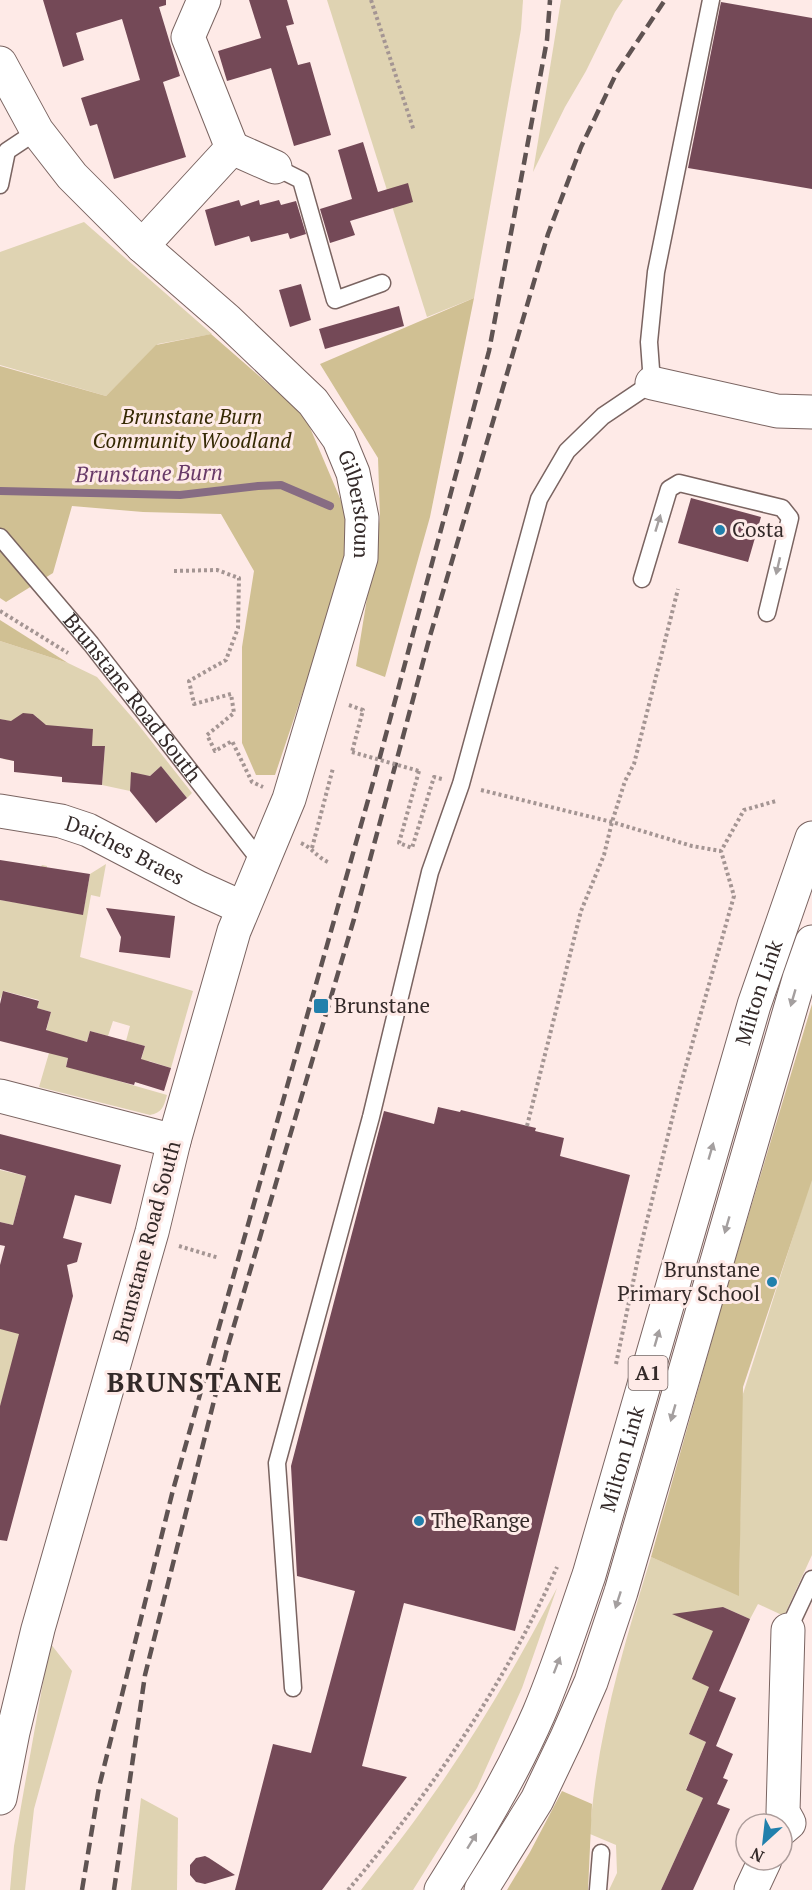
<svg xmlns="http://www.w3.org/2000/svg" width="812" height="1890" font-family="'PT Serif',serif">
<rect width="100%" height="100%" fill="#feeae7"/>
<g fill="#dfd3b2">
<path d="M327 0H523L521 29 474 298 427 317Z"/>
<path d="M561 0H623L615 12 586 71 565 107 533 172Z"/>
<path d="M84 222 212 334 158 344 106 396 0 365V252Z"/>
<path d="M0 641 68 663 97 677 137 723 192 793 187 798 161 766 150 776 137 774 131 779 130 791 102 785 105 747 92 746V729L69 727 67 743 38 725V718L33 714 14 761 3 759 9 721 0 719Z"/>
<path d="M106 864 100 897 91 895 80 957 193 991 171 1068 149 1061 142 1084 135 1082 145 1046 126 1041 130 1026 113 1021 108 1036 90 1031 87 1042 73 1038 66 1066 167 1095C164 1106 162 1113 150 1115L39 1087 49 1053 41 1051 51 1012 37 1008 39 1000 4 991 0 999V900L19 903 42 865 47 866 40 907 83 914 90 874Z"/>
<path d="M0 1170 26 1176 13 1225 0 1222Z"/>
<path d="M812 1177V1555L784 1616 758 1604 750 1619 723 1607 713 1631 709 1687 689 1734 706 1742 686 1789 703 1798 661 1890H609L617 1873 616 1845 590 1834C596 1739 623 1647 651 1557L739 1595 742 1397Z"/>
<path d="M0 1329 32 1332 27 1350 56 1358 54 1367 14 1356 0 1407Z"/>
<path d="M557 1588 522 1688 477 1788 413 1890H361C384 1860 409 1830 430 1799 478 1732 519 1660 557 1588Z"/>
<path d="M50 1643 72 1671 34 1809 25 1890H10L14 1846Z"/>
<path d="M141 1798 178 1818 177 1890H131Z"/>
</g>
<g fill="#d0c093">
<path d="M474 298 430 517 385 677 356 666 380 518 378 458 320 364Z"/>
<path d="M211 334 305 416 345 510 347 561 275 775H256L242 743V647L254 571 221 514 143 512 72 506 53 573 6 602 0 598V366L106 396 156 345Z"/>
<path d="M0 620 68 663 0 641Z"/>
<path d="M812 1004V1180L743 1387 739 1596 651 1557 724 1297Z"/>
<path d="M562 1791 592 1804 588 1890H507L530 1852Z"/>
</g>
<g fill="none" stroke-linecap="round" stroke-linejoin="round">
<path stroke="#876c83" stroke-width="8" d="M0 491 180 495 258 486 281 485 330 506"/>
</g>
<g fill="#744957">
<path d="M43 0H166V5L159 7 180 76 163 82 186 157 114 179 97 124 90 126 81 98 140 80 122 19 76 33 84 60 63 67Z"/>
<path d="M249 0H287L294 24 286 26 298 65 310 62 331 135 294 146 271 68 227 81 218 51 261 38Z"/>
<path d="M721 2 812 18V189L688 168Z"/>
<path d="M363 142 378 192 408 183 413 202 350 221 355 235 330 243 320 209 352 199 338 150Z"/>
<path d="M239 200 241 206 259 200 260 205 279 200 281 205 296 201 306 234 290 239 288 233 251 242 249 236 215 246 205 210Z"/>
<path d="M301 284 311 320 290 327 279 290Z"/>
<path d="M399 306 404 326 325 349 319 329Z"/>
<path d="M691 498 761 517 748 562 678 543Z"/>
<path d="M23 713 33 714 46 725 93 729 92 746H105L102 785 62 782V777L14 772V761L0 758V719L11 721Z"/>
<path d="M161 766 187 798 156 823 130 791 131 772 150 776Z"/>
<path d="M0 860 90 874 83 915 0 900Z"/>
<path d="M106 908 175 916 170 958 119 952 121 937Z"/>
<path d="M3 991 39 1001 37 1008 51 1012 46 1030 87 1042 90 1031 145 1046 141 1059 171 1068 164 1091 135 1082 134 1085 66 1067 68 1058 0 1041V1004Z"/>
<path d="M438 1107 460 1112 461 1110 536 1128 535 1131 564 1138 560 1156 630 1175 515 1631 404 1603 362 1766 407 1777 322 1890H235L273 1744 311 1753 355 1591 297 1576 291 1466 384 1111 434 1124Z"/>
<path d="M0 1134 121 1165 111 1204 75 1195 63 1238 82 1243 77 1262 67 1265 73 1296 7 1541 0 1540V1406L19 1334 0 1329V1265L5 1246 0 1245V1222L13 1225 26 1176 0 1169Z"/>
<path d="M723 1607 750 1619 719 1691 736 1698 716 1746 733 1754 723 1778 728 1780 717 1804 730 1809 693 1890H661L703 1798 686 1790 706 1742 689 1734 709 1687 692 1679 713 1631 672 1614Z"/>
<path d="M205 1856 209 1858 235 1875 205 1884 196 1882 190 1875V1865L196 1858Z"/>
</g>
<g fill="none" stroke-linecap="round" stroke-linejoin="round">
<g stroke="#7a6461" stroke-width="19">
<g id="lane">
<path d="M275 167 301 180 335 300 382 283"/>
<path d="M0 185 7 151 37 131"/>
<path id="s1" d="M0 537 91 644 262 863"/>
<path d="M642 579 669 489 679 483 782 508 790 518 767 613"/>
<path d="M788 1630 812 1579"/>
<path d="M293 1688 277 1463 371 1117 430 872 461 784 539 499 567 451 603 416 652 383 649 342 656 272 711 0"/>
<path d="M598 1890 601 1853"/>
</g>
</g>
<g stroke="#7a6461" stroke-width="35">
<g id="street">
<path id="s2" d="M0 63 37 131 72 176 142 246 227 320 313 402 339 439 353 473 362 518 361 558 289 799 234 931 174 1141 152 1232 38 1629 13 1732 0 1798"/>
<path d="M232 148 275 167"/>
<path d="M142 246 232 148 188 37 204 0"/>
<path d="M652 383 777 411 812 412"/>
<path id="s3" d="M0 811 61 821 88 830 199 888 243 908"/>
<path d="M0 1096 174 1141"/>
<path d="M782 1829 789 1823 783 1812 788 1630"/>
<path d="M751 1890 765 1860"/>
</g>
</g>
<g stroke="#7a6461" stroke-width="35">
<g id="primary">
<path id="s4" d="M441 1890C477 1833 512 1775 539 1713 558 1668 573 1621 589 1575L754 1005 812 838"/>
<path d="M481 1890 537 1800 567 1737 591 1682 621 1592 799 979 812 942"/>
</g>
</g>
<g stroke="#a49593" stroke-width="4" stroke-dasharray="3 3" stroke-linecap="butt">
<path d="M371 0 414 131"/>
<path d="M174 571 217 570 239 578 238 628 226 660 189 681 194 704 231 694 234 713 207 735 215 751 232 741 252 782 263 787"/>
<path d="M0 611 68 653"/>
<path d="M349 705 363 710 352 752"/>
<path d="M419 771 399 843 412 848 434 777 442 779"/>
<path d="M481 790 612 822 692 846 721 851"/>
<path d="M301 843C314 849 316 857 330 863"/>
<path d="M312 848 333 768"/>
<path d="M527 1126 581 911 604 855 612 822 625 781 634 764 678 589"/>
<path d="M179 1246 219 1258"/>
<path d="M616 1364 640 1249 680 1087 734 896 721 851 744 810 776 801"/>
<path d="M348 1890C431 1792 505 1684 557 1567"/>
</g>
<use href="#lane" stroke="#fff" stroke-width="16"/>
<use href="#street" stroke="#fff" stroke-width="33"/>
<use href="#primary" stroke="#fff" stroke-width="33"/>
<g stroke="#5f5352" stroke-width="4.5" stroke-dasharray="12 6" stroke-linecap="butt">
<path d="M82 1890 99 1787 173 1490 374 779 489 351 547 40 550 0"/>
<path d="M114 1890 145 1675 227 1349 354 919 430 636 548 234 581 147 617 72 665 0"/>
</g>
<path stroke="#a49593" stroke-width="4" stroke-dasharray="3 3" stroke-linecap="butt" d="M352 752 419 771"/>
</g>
<defs><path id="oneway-solid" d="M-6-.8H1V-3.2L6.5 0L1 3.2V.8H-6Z" transform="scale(1.5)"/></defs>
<g fill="#a49f9f">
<use href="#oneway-solid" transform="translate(658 523) rotate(-73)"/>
<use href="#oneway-solid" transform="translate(778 566) rotate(103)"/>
<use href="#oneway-solid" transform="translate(793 998) rotate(106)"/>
<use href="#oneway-solid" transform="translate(711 1151) rotate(-74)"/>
<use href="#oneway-solid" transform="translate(727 1225) rotate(106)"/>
<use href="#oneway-solid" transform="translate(657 1338) rotate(-74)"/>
<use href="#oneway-solid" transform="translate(673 1413) rotate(106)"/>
<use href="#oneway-solid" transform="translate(618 1600) rotate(108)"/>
<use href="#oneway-solid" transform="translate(557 1665) rotate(-69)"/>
<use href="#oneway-solid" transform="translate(472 1841) rotate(-58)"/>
</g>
<g fill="#2180ac" stroke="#feeae7" stroke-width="2">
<circle cx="720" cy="530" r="6"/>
<rect x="313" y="998" width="16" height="16" rx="3"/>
<circle cx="772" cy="1282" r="6"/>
<circle cx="419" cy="1521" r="6"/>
</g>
<g text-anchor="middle" stroke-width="6" stroke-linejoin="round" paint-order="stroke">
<rect fill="#feeae7" stroke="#716462" stroke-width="1.5" x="628.5" y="1356" width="39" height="34" rx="4.5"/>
<g font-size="20" font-weight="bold" fill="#342a29">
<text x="648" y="1380">A1</text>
</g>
<g font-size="21" font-style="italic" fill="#352903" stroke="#feeae7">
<text x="192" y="424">Brunstane Burn<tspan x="192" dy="24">Community Woodland</tspan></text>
</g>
<g font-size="21" fill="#342a29" stroke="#feeae7">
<text dy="7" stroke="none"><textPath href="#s2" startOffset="578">Gilberstoun</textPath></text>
<text dy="7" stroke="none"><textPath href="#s1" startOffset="208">Brunstane Road South</textPath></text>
<text dy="7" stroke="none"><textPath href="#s3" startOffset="132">Daiches Braes</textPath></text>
<text dy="7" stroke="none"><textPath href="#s4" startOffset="956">Milton Link</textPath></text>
<text transform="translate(147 1242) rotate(-75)" y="7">Brunstane Road South</text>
<text dy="7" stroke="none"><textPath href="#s4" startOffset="470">Milton Link</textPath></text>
</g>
<g font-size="21" fill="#342a29" stroke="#feeae7" text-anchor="start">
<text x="732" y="537">Costa</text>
<text x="334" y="1013">Brunstane</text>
<text x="760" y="1277" text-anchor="end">Brunstane<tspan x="760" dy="24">Primary School</tspan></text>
<text x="431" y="1528">The Range</text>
</g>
<g font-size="22" font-style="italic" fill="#683a68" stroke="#feeae7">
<text transform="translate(149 473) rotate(-1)" y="8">Brunstane Burn</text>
</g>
<g font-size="27" font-weight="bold" letter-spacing="1.5" fill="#342a29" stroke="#feeae7">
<text x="195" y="1392">BRUNSTANE</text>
</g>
</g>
<g transform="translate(764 1842) rotate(207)"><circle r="28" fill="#feeae7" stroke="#ad9d9b" stroke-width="1.5"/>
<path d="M0-4.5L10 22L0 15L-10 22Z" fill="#2180ac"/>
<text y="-9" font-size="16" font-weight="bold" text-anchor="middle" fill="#342a29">N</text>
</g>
</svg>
